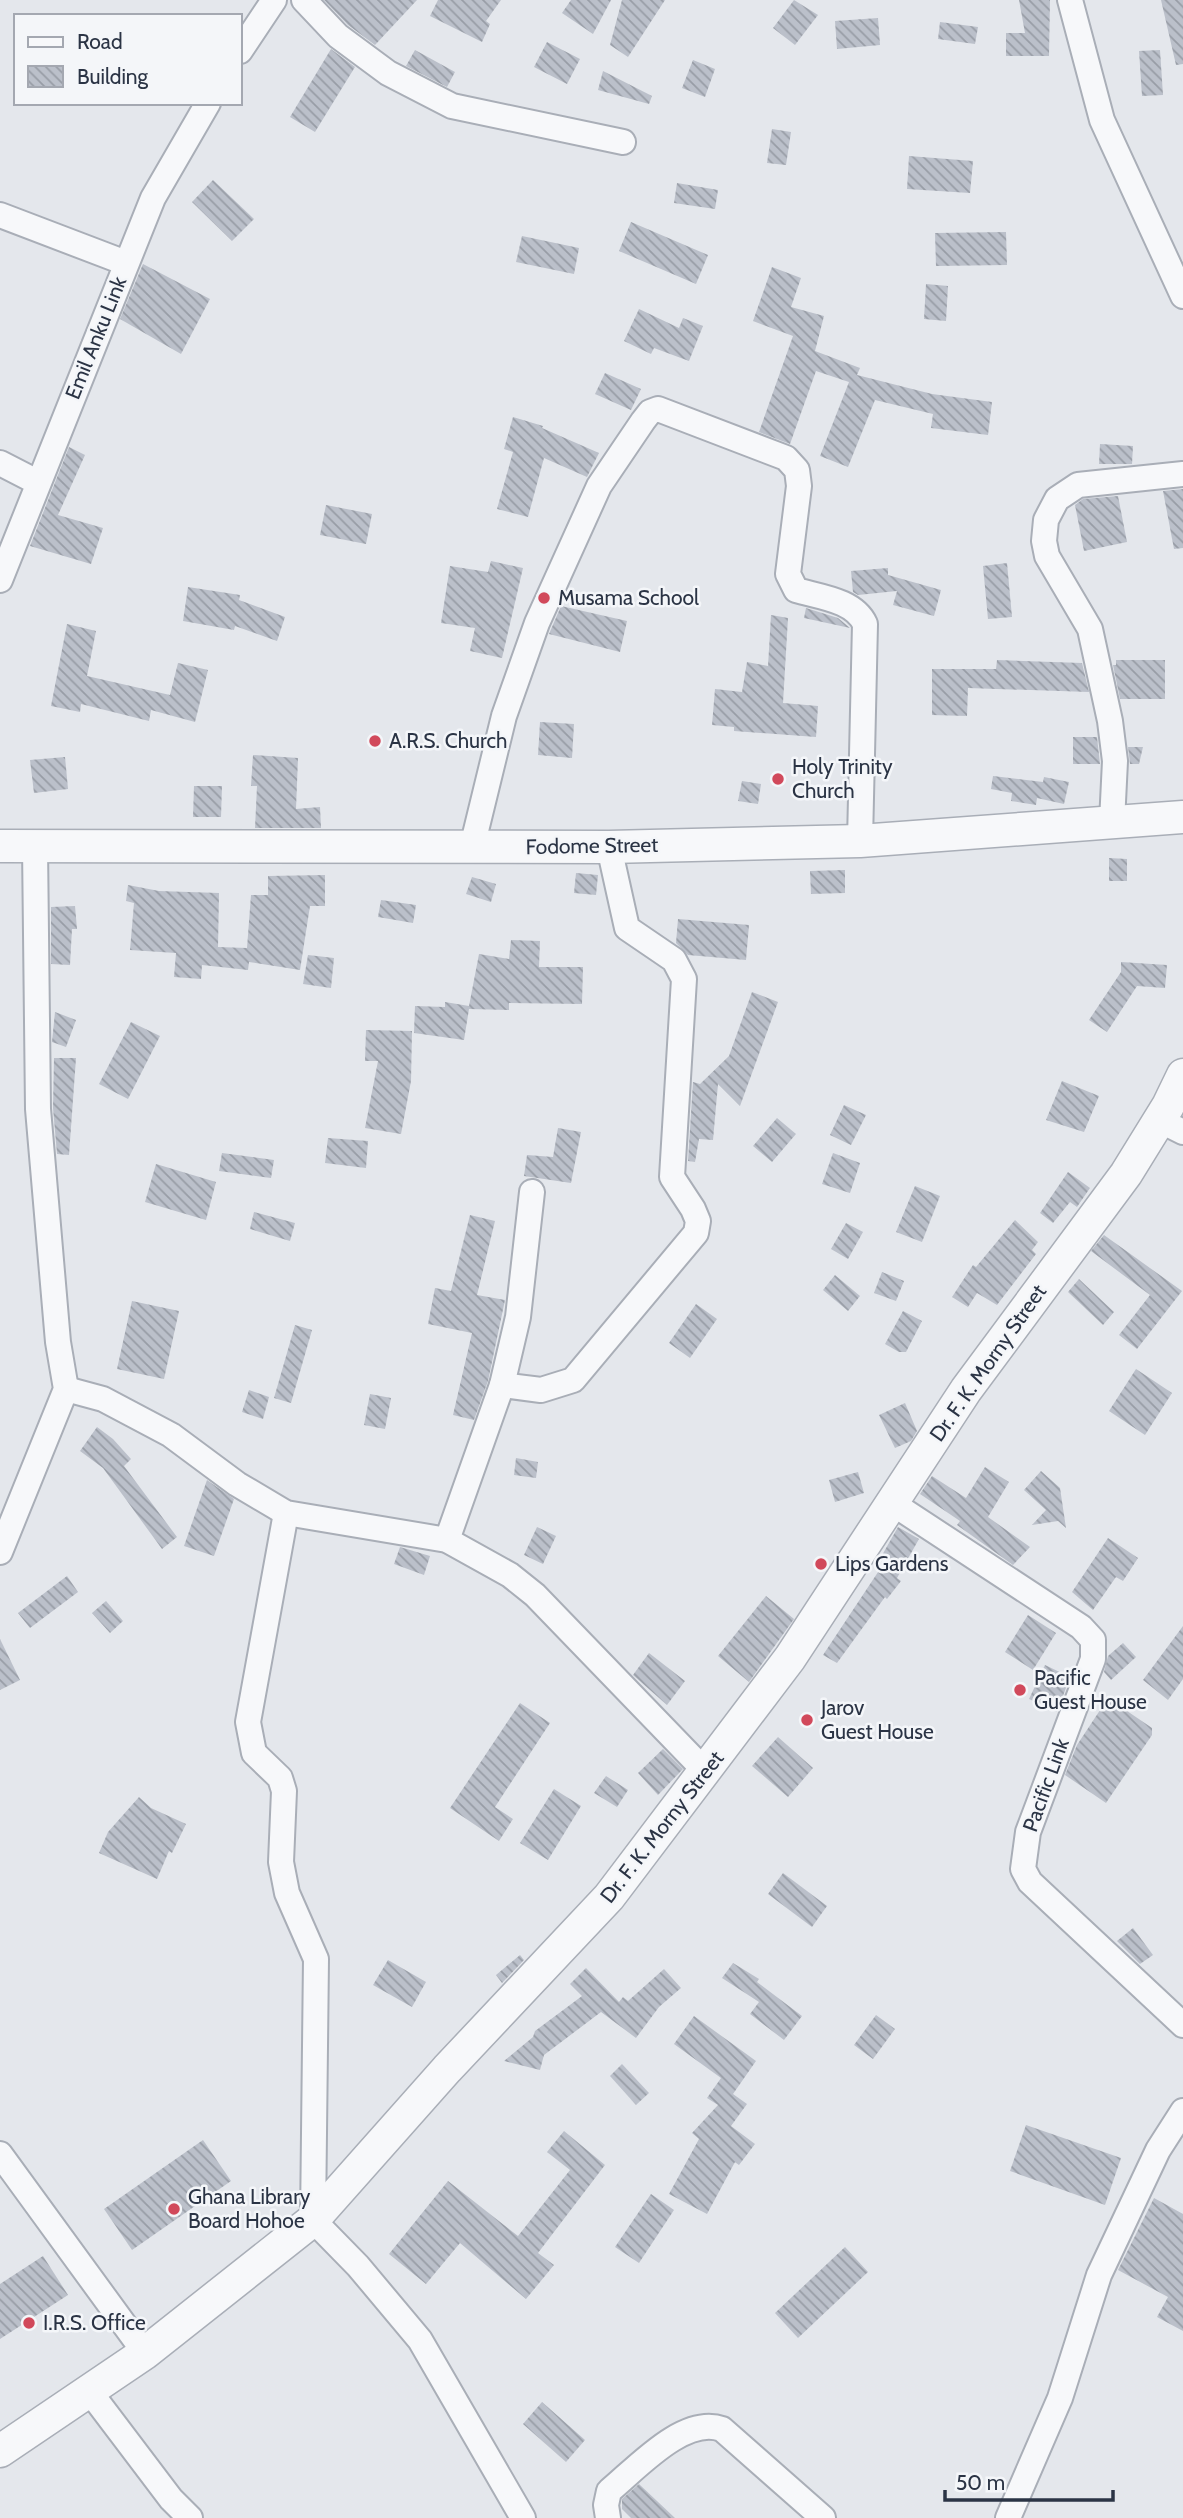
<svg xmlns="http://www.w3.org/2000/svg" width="1183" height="2518" font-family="Cabin,sans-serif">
<defs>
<pattern id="building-back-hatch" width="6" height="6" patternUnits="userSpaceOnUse" patternTransform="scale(1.75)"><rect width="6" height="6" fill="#bbc0ca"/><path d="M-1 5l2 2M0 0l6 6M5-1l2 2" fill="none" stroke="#989da6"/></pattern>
</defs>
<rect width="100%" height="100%" fill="#e4e7ec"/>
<g fill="url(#building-back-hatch)">
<path d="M324 0H417L375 45 348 25Z"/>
<path d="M438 0H501L486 21 490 24 482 42 430 16Z"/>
<path d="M571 0H611L593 34 562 13Z"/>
<path d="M622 0H665L628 57 610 45Z"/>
<path d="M794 0 818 15 795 45 773 28Z"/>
<path d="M1019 0H1050L1049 56H1006V33H1025Z"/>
<path d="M1161 0H1183V64L1176 65Z"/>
<path d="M878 18 880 45 837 49 835 21Z"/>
<path d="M940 22 978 27 975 44 938 39Z"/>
<path d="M547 42 580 59 567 84 534 67Z"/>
<path d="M331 49 355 67 315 132 290 117Z"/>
<path d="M415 50 455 72 447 87 406 66Z"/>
<path d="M1160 50 1163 95 1142 96 1139 51Z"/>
<path d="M693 60 715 69 705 97 682 88Z"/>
<path d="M603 71 652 96 649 104 598 90Z"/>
<path d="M772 129 791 132 786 165 767 163Z"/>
<path d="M909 156 973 161 970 193 907 189Z"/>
<path d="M213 180 254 219 232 241 192 202Z"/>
<path d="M677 183 718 190 715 209 674 203Z"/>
<path d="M631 222 708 255 696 284 619 251Z"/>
<path d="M1006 232 1007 265 936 266 935 233Z"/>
<path d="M522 236 579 248 574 274 516 262Z"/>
<path d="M143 264 210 299 181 354 120 319Z"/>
<path d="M772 267 801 278 791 307 824 316 815 351 860 368 857 375 932 394 992 402 988 435 931 428 933 414 875 400 848 467 820 456 849 382 816 371 790 444 759 432 793 336 753 321Z"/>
<path d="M926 284 948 286 946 321 924 319Z"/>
<path d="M639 309 679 328 683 318 703 326 689 361 654 348 651 354 624 341Z"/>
<path d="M605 373 641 389 631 410 595 394Z"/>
<path d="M513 417 543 426 542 428 599 453 587 477 544 458 528 517 497 509 513 452 504 449Z"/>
<path d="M1100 444 1133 446 1132 464H1099Z"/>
<path d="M69 447 85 455 58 515 103 528 91 564 30 546Z"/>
<path d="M1183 489V548L1174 549 1163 491Z"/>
<path d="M1118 496 1127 542 1084 551 1075 505 1083 499Z"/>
<path d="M326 505 372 514 366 544 320 535Z"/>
<path d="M491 561 523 568 502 658 470 651 475 628 441 623 450 566 488 572Z"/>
<path d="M1007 563 1012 617 988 619 983 566Z"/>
<path d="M888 568V575L941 590 934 616 893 605 897 591 858 595 853 592 851 571Z"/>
<path d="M188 587 240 595 239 600 285 617 277 641 235 626 234 630 183 621Z"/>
<path d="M561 606 627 621 620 652 549 634Z"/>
<path d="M806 608 838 618 850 628 804 618Z"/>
<path d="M771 615 788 618 783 703 818 706 816 737 734 731V727L712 725 715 689 742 692 747 662 768 666Z"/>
<path d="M67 624 96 631 87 676 170 695 178 663 208 670 195 722 151 710 149 721 81 704 80 712 51 706Z"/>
<path d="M997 660 1082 663 1089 692 968 688 967 716 932 715V669H996Z"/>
<path d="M1116 660H1165V699H1120L1113 665H1116Z"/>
<path d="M540 722 574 724 572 758 538 755Z"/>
<path d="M1073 737H1097L1100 764H1073Z"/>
<path d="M1128 747H1143L1139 764H1130Z"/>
<path d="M253 755 298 758 296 809 320 807 321 828H255L257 786H251Z"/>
<path d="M65 757 68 789 34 793 30 760Z"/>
<path d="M993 776 1043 782 1044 777 1069 782 1064 804 1037 798 1036 805 1011 801 1012 793 991 789Z"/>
<path d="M742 781 761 784 758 804 738 801Z"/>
<path d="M194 786H222L221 817H193Z"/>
<path d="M1109 858 1127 859V881H1109Z"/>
<path d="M845 870V893L811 894 810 871Z"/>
<path d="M576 873 598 875 596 895 574 893Z"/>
<path d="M325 875V906H310L300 970 249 962 248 970 202 965 201 979 174 977 176 953 130 950 134 903 126 901 128 885 159 891 219 893 218 947 247 948 251 895H268V876Z"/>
<path d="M472 877 496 884 491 902 466 894Z"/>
<path d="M381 900 416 905 413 923 378 917Z"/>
<path d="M75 906 77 929H72L70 965 51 964V907Z"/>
<path d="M678 919 749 925 746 960 688 955 676 943Z"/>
<path d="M511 940 540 941 539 967H583L582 1004 509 1003V1010L469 1009 464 1040 414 1033 415 1006 445 1007V1002L469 1006 479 954 509 959Z"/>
<path d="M308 955 334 958 331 988 303 984Z"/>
<path d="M1121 962 1167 965 1165 988 1137 986 1107 1032 1089 1020 1121 972Z"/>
<path d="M752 992 778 1002 740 1106 718 1084 713 1140 699 1139 695 1162 688 1161 693 1082 700 1084 729 1056Z"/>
<path d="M55 1012 76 1020 66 1047 52 1042Z"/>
<path d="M131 1022 160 1036 128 1099 99 1084Z"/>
<path d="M366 1030 412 1031 411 1081 401 1134 365 1128 378 1061H365Z"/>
<path d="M54 1058H76L69 1155 57 1154 53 1108Z"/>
<path d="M1062 1081 1099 1096 1084 1132 1046 1120Z"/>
<path d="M844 1105 866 1115 851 1145 830 1135Z"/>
<path d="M777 1118 796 1134 772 1162 753 1146Z"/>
<path d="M558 1128 581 1132 571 1183 524 1176 527 1155 553 1157Z"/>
<path d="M328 1138 368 1141 366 1168 325 1163Z"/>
<path d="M222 1153 274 1160 271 1178 219 1171Z"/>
<path d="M833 1153 860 1163 850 1193 822 1184Z"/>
<path d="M156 1164 216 1182 206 1220 145 1202Z"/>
<path d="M1068 1172 1090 1188 1077 1207 1070 1202 1053 1223 1040 1213Z"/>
<path d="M915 1186 940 1196 922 1242 896 1232Z"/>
<path d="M254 1212 295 1223 290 1241 250 1229Z"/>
<path d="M470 1215 495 1221 477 1295 505 1300 488 1381 474 1420 453 1415 472 1333 428 1324 435 1288 451 1291Z"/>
<path d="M1015 1220 1038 1242 1032 1250 1036 1254 997 1305 977 1293 968 1307 952 1297 973 1265 976 1267Z"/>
<path d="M846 1223 863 1232 848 1259 831 1249Z"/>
<path d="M1104 1235 1182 1291 1137 1349 1119 1335 1150 1295 1091 1251Z"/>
<path d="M882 1272 904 1281 896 1301 874 1293Z"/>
<path d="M835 1275 860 1296 848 1311 823 1290Z"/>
<path d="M1079 1279 1114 1312 1103 1325 1068 1292Z"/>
<path d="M132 1301 179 1311 164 1379 117 1369Z"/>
<path d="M696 1304 717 1319 690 1358 669 1343Z"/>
<path d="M903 1311 922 1321 906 1352H899L885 1344Z"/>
<path d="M295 1325 312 1330 291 1403 274 1398Z"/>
<path d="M1136 1369 1172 1393 1145 1435 1109 1411Z"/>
<path d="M249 1390 269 1397 263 1419 242 1412Z"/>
<path d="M370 1394 391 1398 385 1429 364 1425Z"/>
<path d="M905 1403 917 1431 911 1441 895 1448 879 1415Z"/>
<path d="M97 1427 113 1439 131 1459 124 1466 177 1537 162 1549 103 1468 80 1451Z"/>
<path d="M516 1458 538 1462 536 1478 514 1475Z"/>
<path d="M985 1467 1009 1482 988 1517 1030 1547 1013 1565 957 1525 960 1521 920 1494 932 1476 966 1498Z"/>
<path d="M1041 1471 1060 1488 1066 1528 1058 1521 1032 1525 1046 1510 1024 1490Z"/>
<path d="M858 1472 864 1493 835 1502 829 1480Z"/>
<path d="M207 1480 234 1499 214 1556 184 1546Z"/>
<path d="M537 1527 556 1536 543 1564 524 1555Z"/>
<path d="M898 1527 919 1539 897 1578 901 1581 887 1599 885 1597 837 1663 823 1655 886 1560 881 1557Z"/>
<path d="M1108 1538 1138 1558 1123 1581 1116 1577 1093 1610 1072 1592Z"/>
<path d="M400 1547 430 1556 424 1575 394 1564Z"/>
<path d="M67 1576 78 1592 30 1628 18 1613Z"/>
<path d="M766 1596 794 1619 749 1682 718 1656Z"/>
<path d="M106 1601 123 1621 110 1633 92 1613Z"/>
<path d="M1028 1615 1056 1633 1033 1670 1005 1652Z"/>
<path d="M1183 1626V1679L1168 1700 1143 1680Z"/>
<path d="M0 1639 20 1680 0 1690Z"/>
<path d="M1123 1643 1136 1657 1111 1680 1104 1672 1108 1656Z"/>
<path d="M649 1653 685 1681 667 1705 633 1675Z"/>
<path d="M1045 1665 1070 1677 1057 1712 1029 1699Z"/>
<path d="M1108 1698 1152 1728V1735L1106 1803 1065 1775 1077 1745Z"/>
<path d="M520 1703 550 1723 495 1807 513 1819 499 1841 450 1808Z"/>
<path d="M778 1737 813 1768 788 1797 752 1766Z"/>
<path d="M663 1749 683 1769 658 1795 638 1773Z"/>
<path d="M606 1776 628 1790 617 1807 594 1793Z"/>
<path d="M554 1789 581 1806 548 1860 520 1843Z"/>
<path d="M139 1797 151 1808 186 1824 172 1853 169 1851 157 1879 99 1853 108 1832Z"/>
<path d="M783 1873 827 1906 812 1927 768 1894Z"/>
<path d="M1133 1928 1153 1955 1140 1964 1117 1941Z"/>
<path d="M520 1955 524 1960 502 1983 496 1975Z"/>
<path d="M388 1960 426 1982 412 2007 373 1985Z"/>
<path d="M733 1963 759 1979 757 1982 802 2016 784 2040 750 2014 759 2002 722 1978Z"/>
<path d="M586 1968 619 2002 623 1997 628 2001 664 1969 681 1988 659 2007 636 2038 601 2012 544 2055 540 2070 504 2061 533 2037 535 2031 582 1996 570 1984Z"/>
<path d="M876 2015 895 2029 873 2059 854 2045Z"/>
<path d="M694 2016 756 2061 733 2094 747 2104 731 2126 755 2144 739 2165 735 2162 707 2214 669 2194 699 2139 692 2133 718 2105 707 2098 721 2078 674 2044Z"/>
<path d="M622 2064 649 2093 636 2105 610 2076Z"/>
<path d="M1026 2125 1121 2158 1105 2205 1010 2171Z"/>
<path d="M564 2131 605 2165 538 2253 554 2265 526 2299 460 2243 426 2284 389 2254 448 2181 518 2236 570 2170 547 2152Z"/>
<path d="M203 2140 231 2181 132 2250 104 2209Z"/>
<path d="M651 2194 674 2210 639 2263 615 2247Z"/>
<path d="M1154 2198 1183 2214V2331L1157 2317 1168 2297 1118 2270Z"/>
<path d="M845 2247 868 2272 798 2338 775 2313Z"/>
<path d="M43 2256 68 2295 0 2339V2284Z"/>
<path d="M542 2402 585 2440 566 2462 523 2424Z"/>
<path d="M639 2484 675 2518H631L622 2509V2499Z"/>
</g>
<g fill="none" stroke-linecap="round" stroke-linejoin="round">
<g stroke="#a9aeb7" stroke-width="28">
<g id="minor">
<path d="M304 0 338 36 388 73 452 106 623 142"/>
<path d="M1070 0 1102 120 1183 296"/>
<path d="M240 51 274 0"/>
<path d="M0 215 126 263"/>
<path d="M0 463 37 482"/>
<path d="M0 580 153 198 208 103"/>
<path d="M1112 822 1115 761 1110 721 1090 629 1047 556 1044 541 1046 520 1057 499 1078 485 1183 474"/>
<path d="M472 847 504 716 537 623 599 486 643 421 650 412 658 409 786 458 797 470 799 486 788 574 796 590C820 597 854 600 865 624L860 841"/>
<path d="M1159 1120 1183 1132"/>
<path d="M502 1385 541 1390 573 1380 696 1233 698 1221 693 1209 672 1177 684 979 674 960 627 928 609 847"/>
<path d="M66 1389 103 1399 171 1435 237 1484 286 1513 447 1540 510 1575 535 1595 705 1771"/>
<path d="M892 1503 1081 1627 1093 1640V1659L1028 1832 1023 1869 1030 1882 1183 2025"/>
<path d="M286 1513 248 1722 254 1753 280 1778 284 1791 281 1862 287 1893 316 1959 313 2220 358 2266 420 2340 523 2518"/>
<path d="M447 1540 502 1385 518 1317 532 1192"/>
<path d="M0 1552 66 1389 58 1342 38 1109 35 846"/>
<path d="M0 2154 145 2353"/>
<path d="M90 2392 171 2499 190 2518"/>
<path d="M608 2518 606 2505 609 2491C636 2469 684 2415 722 2429L823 2518"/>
<path d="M1008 2518 1060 2398 1099 2275 1158 2150 1183 2111"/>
</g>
</g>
<g stroke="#a9aeb7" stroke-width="35">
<g id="tertiary">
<path d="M0 846 609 847 860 841 1183 817"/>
<path d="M0 2451 145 2353 313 2220 447 2069 609 1897 790 1658 966 1390 1126 1174 1168 1106 1183 1075"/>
</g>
</g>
<use href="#minor" stroke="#f7f8fa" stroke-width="24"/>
<use href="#tertiary" stroke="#f7f8fa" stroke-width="32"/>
</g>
<g fill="#d1495b" stroke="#f4f6f9" stroke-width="2.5">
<circle cx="544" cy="598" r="7"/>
<circle cx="375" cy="741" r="7"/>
<circle cx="778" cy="779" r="7"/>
<circle cx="821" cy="1564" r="7"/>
<circle cx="1020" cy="1690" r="7"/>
<circle cx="807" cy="1720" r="7"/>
<circle cx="174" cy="2209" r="7"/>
<circle cx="29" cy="2323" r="7"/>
</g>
<g text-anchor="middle" stroke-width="5" stroke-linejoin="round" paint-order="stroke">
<g font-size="21" fill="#2b3445" stroke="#f4f6f9">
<text transform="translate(96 338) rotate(-68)" y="7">Emil Anku Link</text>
<text transform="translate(592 846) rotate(-1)" y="7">Fodome Street</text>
<text transform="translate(988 1363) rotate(-55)" y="7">Dr. F. K. Morny Street</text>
<text transform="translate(1046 1785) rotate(-70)" y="7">Pacific Link</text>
<text transform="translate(662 1827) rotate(-52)" y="7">Dr. F. K. Morny Street</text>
</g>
<g font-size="21" fill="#2b3445" stroke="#f4f6f9" text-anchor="start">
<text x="558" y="605">Musama School</text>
<text x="389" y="748">A.R.S. Church</text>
<text x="792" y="774">Holy Trinity<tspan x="792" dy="24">Church</tspan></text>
<text x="835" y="1571">Lips Gardens</text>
<text x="1034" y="1685">Pacific<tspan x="1034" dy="24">Guest House</tspan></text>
<text x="821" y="1715">Jarov<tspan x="821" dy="24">Guest House</tspan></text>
<text x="188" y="2204">Ghana Library<tspan x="188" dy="24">Board Hohoe</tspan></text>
<text x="43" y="2330">I.R.S. Office</text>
</g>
</g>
<rect x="14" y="14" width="228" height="91" fill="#f4f6f9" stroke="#a4a8b1" stroke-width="2"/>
<rect x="28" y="37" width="35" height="10" fill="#f7f8fa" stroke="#a4a8b1" stroke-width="2"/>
<text x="77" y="49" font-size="21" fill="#2b3445">Road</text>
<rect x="28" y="66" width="35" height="21" fill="url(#building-back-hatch)" stroke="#a4a8b1" stroke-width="2"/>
<text x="77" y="84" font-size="21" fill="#2b3445">Building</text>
<path d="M945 2490v10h168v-10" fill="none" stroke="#2b3445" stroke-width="3.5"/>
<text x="956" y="2490" font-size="21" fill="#2b3445" stroke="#f4f6f9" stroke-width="5" paint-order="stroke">50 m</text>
</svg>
